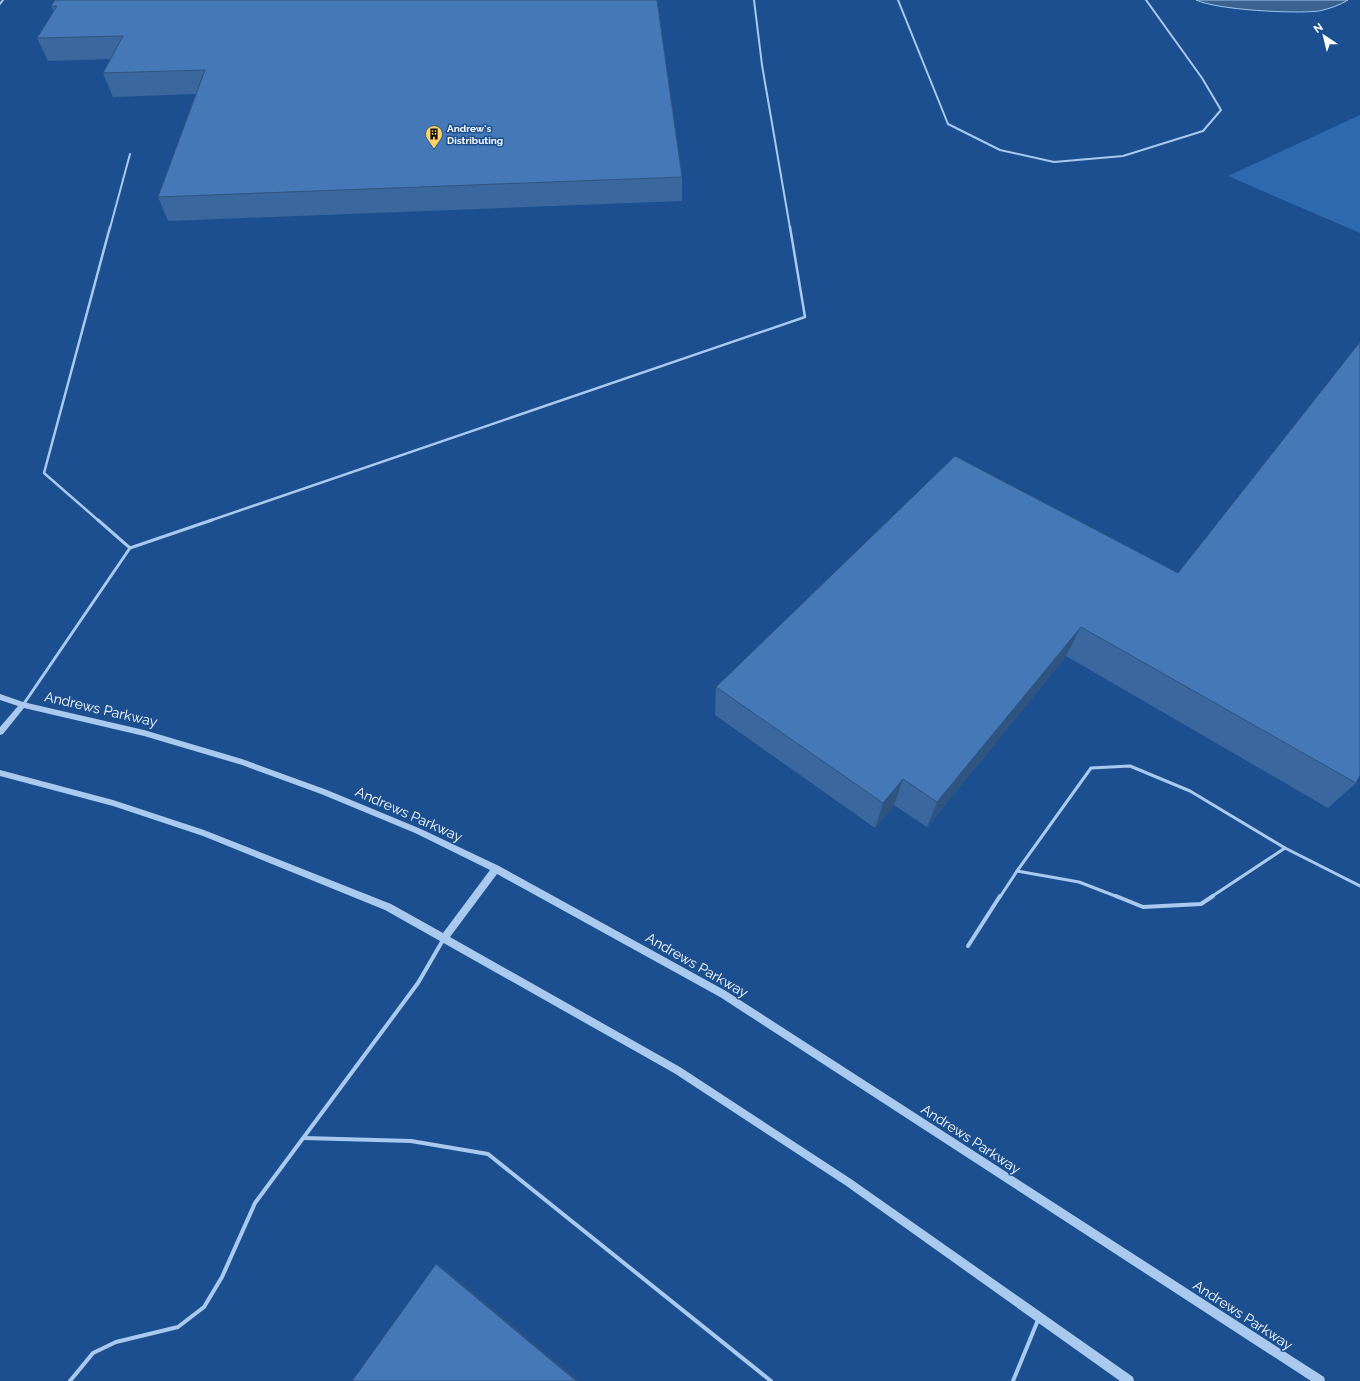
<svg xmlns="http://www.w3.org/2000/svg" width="1360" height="1381" font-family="Raleway,sans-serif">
<rect width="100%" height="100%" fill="#1b4f8f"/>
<path fill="#2e69ad" d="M1360 115V233L1228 176Z"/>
<path fill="#3c6290" stroke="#9cc4f0" d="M1196 0H1348C1340 5 1329 9 1319 11 1295 14 1217 10 1196 0Z"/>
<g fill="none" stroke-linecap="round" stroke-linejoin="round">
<g stroke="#a9c9ee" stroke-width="2">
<path d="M754 0 762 65 790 228"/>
<path d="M898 0 948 124 1000 150 1054 162 1123 156 1203 131 1221 110 1202 78 1146 0"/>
<path d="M0 4 3 0"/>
<path d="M110 228 130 154"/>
</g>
<g stroke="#a9c9ee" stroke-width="2.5">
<path d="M99 521 44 473 110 227"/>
<path d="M209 521 805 317 790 227"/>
</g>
<g stroke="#a9c9ee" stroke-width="3">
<path d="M98 520 130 548"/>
<path d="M23 705 130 548 212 520"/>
<path d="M1017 871 1091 768 1130 766 1190 791 1285 848"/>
<path d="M1000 897 1017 871 1079 882 1118 897"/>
<path d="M1211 897 1285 848 1360 886"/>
</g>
<g stroke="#a9c9ee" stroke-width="4">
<path d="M1116 896 1143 907 1201 904 1213 896"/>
<path d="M968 946 1000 896"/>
<path d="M304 1138 411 1141 488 1154 771 1381"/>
<path d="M70 1381 93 1353 116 1342 178 1327 204 1307 222 1277 255 1203 418 983 443 940"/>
<path d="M1013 1381 1038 1320"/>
</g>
<path fill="#a9c9ee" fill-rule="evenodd" d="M0 694 23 702 144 730 242 759 327 790 421 829 499 866 726 991 1324 1377 1325 1381H1311L720 997 497 874 450 937 680 1067 851 1179 1133 1377 1134 1381H1120L845 1185 674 1073 385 910 203 836 113 806 0 776V770L113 800 204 830 391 904 443 933 490 870 415 833 321 794 242 765 144 736 24 708 3 734 0 735V727L18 706 0 700Z"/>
</g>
<g fill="#3a679d">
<path d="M55 0 682 177V201L168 221 158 197 196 94 113 97 103 73 110 59 48 61 37 38 54 12 51 6Z"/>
<path d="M1178 573 1356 783 1328 808 1066 656 927 827 894 805 875 828 715 715 716 687Z"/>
</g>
<g fill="#305480">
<path d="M1081 627 1066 656 927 827 937 802Z"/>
<path d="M903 779 894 805 875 828 883 803Z"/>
<path d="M436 1264 448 1272 579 1381H576Z"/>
</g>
<g fill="#4478b7" stroke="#305480">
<path d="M55 0H657L682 177 158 197 205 70 103 73 123 36 37 38 57 6H51Z"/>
<path d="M1360 342V775L1356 783 1081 627 937 802 903 779 883 803 716 687 955 456 1178 573Z"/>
<path d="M436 1264 576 1381H352Z"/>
</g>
<defs>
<g id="building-pin" transform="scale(0.9)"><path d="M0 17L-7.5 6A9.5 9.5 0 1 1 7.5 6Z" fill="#ffd166" stroke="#1b4f8f"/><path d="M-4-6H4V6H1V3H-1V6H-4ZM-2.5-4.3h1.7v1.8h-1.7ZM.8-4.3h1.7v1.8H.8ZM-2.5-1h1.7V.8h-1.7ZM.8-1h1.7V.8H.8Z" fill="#111"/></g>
</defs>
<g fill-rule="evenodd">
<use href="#building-pin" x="434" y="134"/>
</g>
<g text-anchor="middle" stroke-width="3" stroke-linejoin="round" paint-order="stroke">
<g font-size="10" font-weight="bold" fill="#fff" stroke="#1b4f8f" text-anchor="start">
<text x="447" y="132">Andrew's<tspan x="447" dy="12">Distributing</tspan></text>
</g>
<g font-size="14" fill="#fff" stroke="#1b4f8f">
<text transform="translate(101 709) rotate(13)" y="5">Andrews Parkway</text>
<text transform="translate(409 814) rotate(24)" y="5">Andrews Parkway</text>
<text transform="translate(697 965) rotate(30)" y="5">Andrews Parkway</text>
<text transform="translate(971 1139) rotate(33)" y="5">Andrews Parkway</text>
<text transform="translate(1243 1315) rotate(33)" y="5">Andrews Parkway</text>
</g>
</g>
<g transform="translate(1324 36) rotate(325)" stroke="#1b4f8f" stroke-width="3" paint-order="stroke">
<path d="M0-3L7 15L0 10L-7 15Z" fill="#ffffff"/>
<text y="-6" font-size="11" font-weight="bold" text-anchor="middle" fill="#ffffff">N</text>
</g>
</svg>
